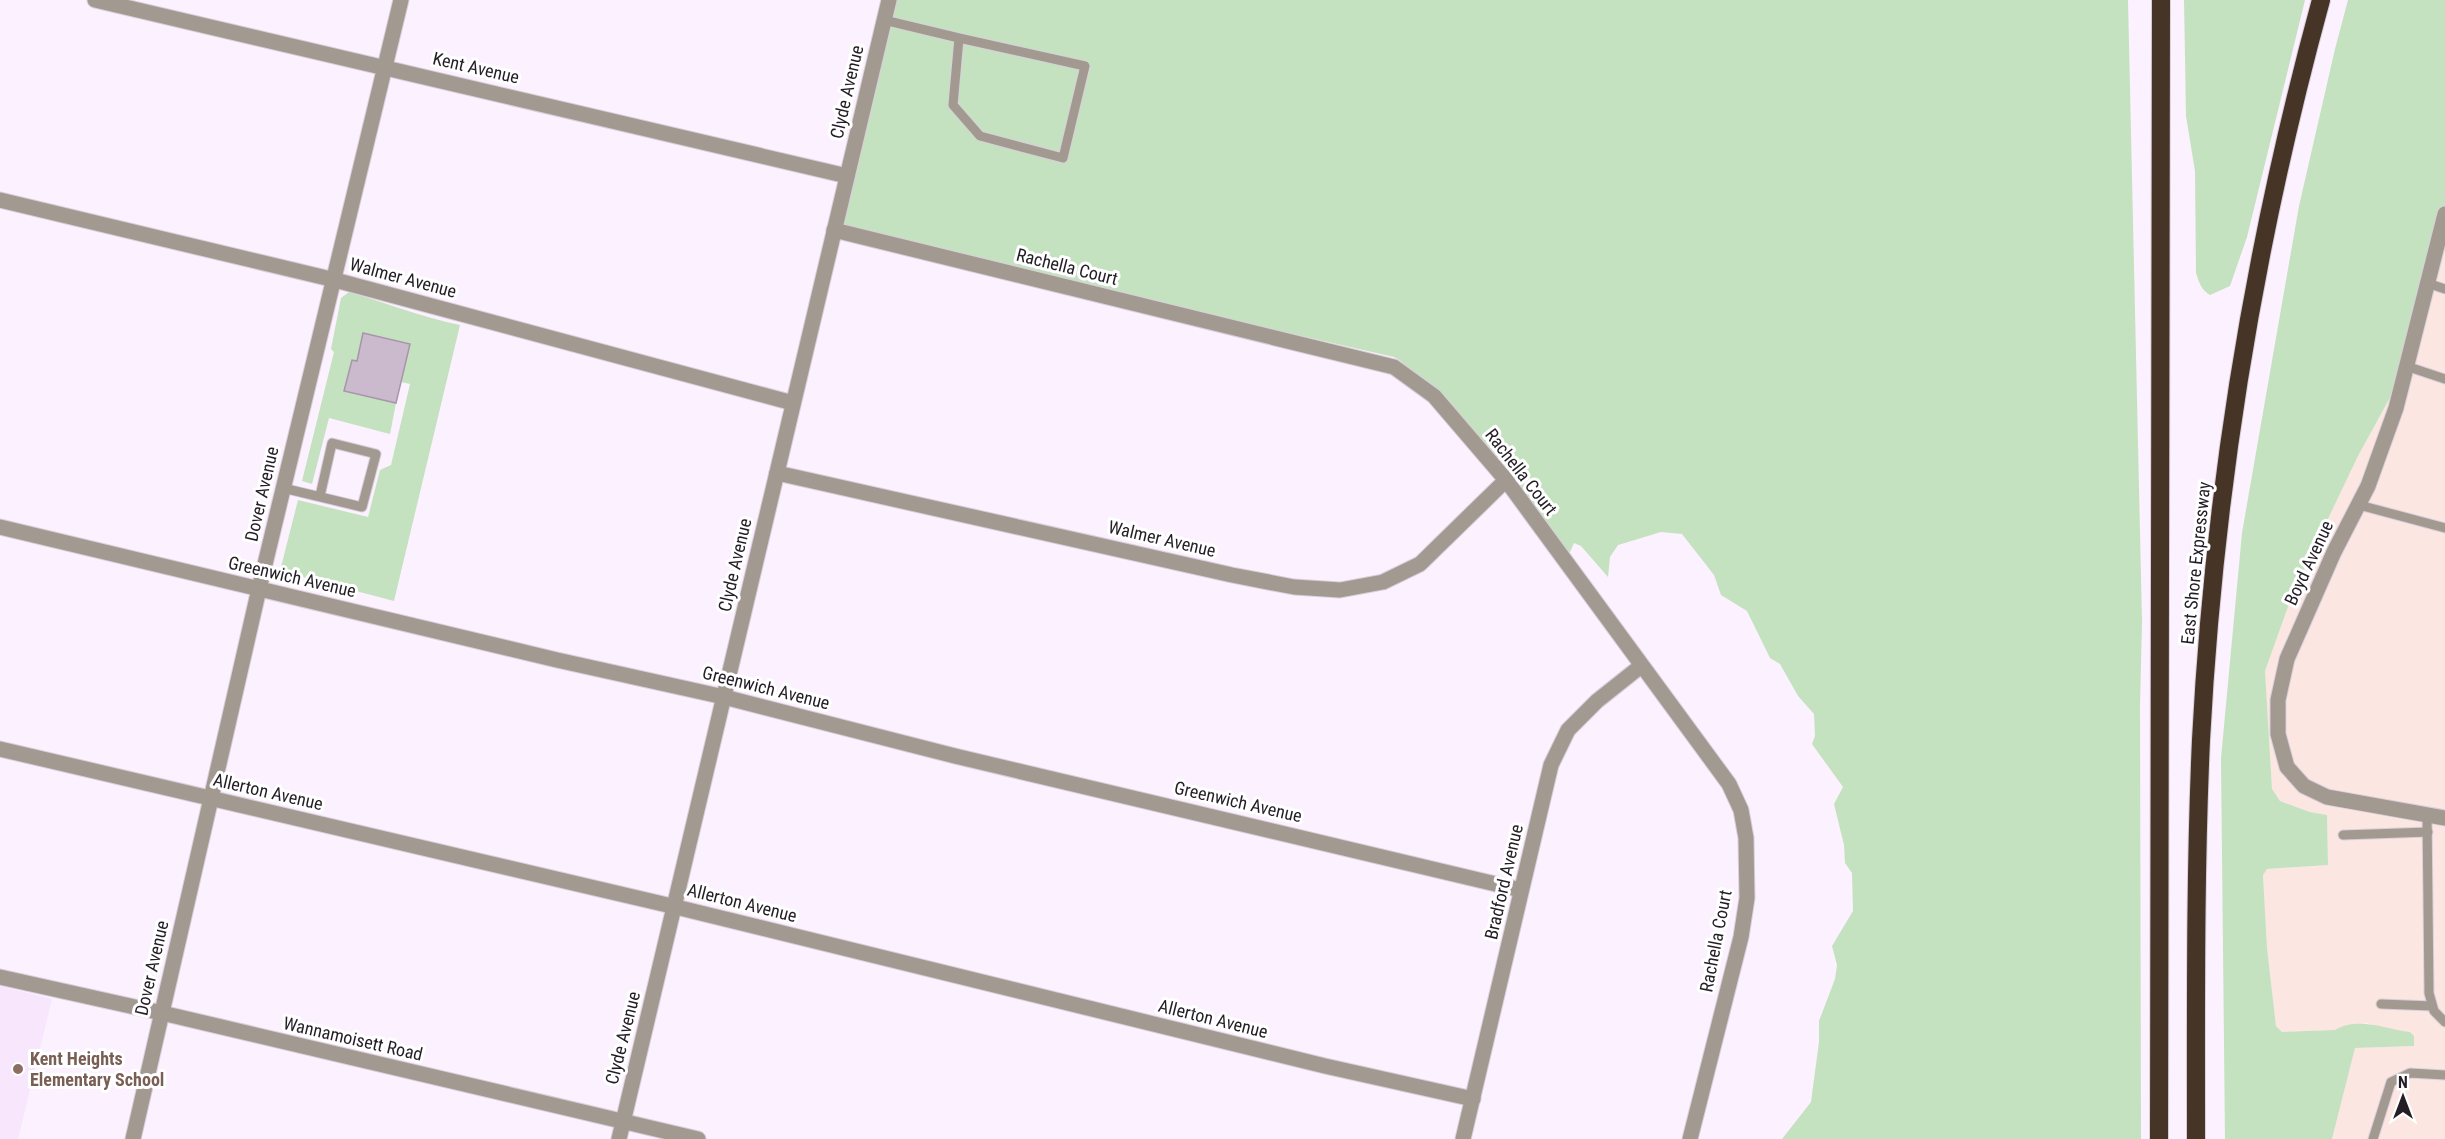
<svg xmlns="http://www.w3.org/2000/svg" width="2445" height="1139" font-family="'Roboto Condensed',sans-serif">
<rect width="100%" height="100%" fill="#fcf1fe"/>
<path fill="#f7e6fc" d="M0 986 52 999 18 1139H0Z"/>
<path fill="#fbe6e2" d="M2445 209V1139H2332L2355 1048 2414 1046 2386 1029 2366 1023 2336 1030 2282 1032 2276 1026 2267 948 2263 875 2267 869 2328 865 2327 815 2310 812 2280 801 2272 789 2265 671 2294 590 2358 456 2392 394Z"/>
<g fill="#c4e2bf">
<path d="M888 0H2128L2142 621 2140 706 2141 1139H1782L1811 1102 1819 1042V1021L1835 979 1837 965 1832 946 1853 911 1852 873 1845 863 1844 845 1834 804 1843 787 1812 744 1815 736 1814 714 1798 696 1780 664 1770 658 1747 611 1721 595 1714 575 1682 534 1661 532 1618 545 1610 557 1608 577 1581 546 1574 543 1570 552 1564 554 1401 361 1394 357 845 232 834 223Z"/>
<path d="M2184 0H2305L2247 237 2230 286 2210 295C2201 290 2199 282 2196 273L2195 171 2186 116Z"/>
<path d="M2348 0H2445V209L2392 394 2358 456 2294 590 2265 671 2272 789 2280 801 2310 812 2327 815 2328 865 2267 869 2263 875 2267 948 2276 1026 2282 1032 2335 1030C2357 1016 2386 1029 2410 1032L2414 1036V1046L2355 1048 2332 1139H2225L2221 758 2242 533 2299 206 2335 49Z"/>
<path d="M349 292C387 303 421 317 460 325L394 601 280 571 298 500 368 517 380 470 391 465 410 384 401 382 410 344 363 334 349 392 396 403 390 434 329 418 312 484 302 481 334 352 331 349 341 298Z"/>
</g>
<path fill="#cbbace" stroke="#a796aa" stroke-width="1.5" d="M363 333 410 344 396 403 344 391 352 360 357 361Z"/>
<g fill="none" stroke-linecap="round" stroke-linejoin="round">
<g stroke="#d9cfdb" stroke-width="11">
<g id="service">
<path d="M884 20 959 38 953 105 980 136 1063 158 1085 66 959 38"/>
<path d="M2427 283 2445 289"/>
<path d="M2406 366 2445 379"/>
<path d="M283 488 362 507 376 454 332 443 320 496"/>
<path d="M2359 505 2445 528"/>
<path d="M2427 814 2429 993 2434 1011 2445 1022"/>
<path d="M2343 835 2428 832"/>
<path d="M2381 1004 2432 1006"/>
<path d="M2373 1139 2391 1082 2410 1073 2445 1075"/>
</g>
</g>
<g stroke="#d9cfdb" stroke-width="17">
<g id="minor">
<path d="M95 0 847 176"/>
<path d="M0 200 335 280 793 403"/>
<path d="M2445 214 2396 408 2368 486 2334 552 2287 659 2278 700V734L2287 767 2304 786 2327 797 2445 818"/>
<path d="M834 230 1394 367 1434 396 1506 480 1729 784 1741 810 1746 838 1747 898 1741 937 1690 1139"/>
<path d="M777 473 1232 575 1294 587 1340 590 1383 582 1420 564 1506 480"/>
<path d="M0 527 557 660 724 697 955 756 1521 890"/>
<path d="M0 749 676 907 1325 1066 1473 1099"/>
<path d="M0 977 162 1013 698 1139"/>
<path d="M133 1139 259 589 401 0"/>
<path d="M619 1139 889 0"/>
<path d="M1463 1139 1551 765 1568 730 1597 701 1641 666"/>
</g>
</g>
<g stroke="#d9cfdb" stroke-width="20">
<g id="motorway">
<path d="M2159 1139 2161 0"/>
<path d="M2196 1139C2196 1006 2195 873 2201 740 2214 490 2255 241 2321 0"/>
</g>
</g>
<use href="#service" stroke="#a29991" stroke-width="9"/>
<use href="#minor" stroke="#a29991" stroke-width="15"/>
<use href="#motorway" stroke="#463426" stroke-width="18"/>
</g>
<circle fill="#8d6e63" stroke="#fff" stroke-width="2" cx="18" cy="1069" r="6"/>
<g text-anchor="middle" stroke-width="6" stroke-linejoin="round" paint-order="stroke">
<g font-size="18" fill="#231d25" stroke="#fff">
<text transform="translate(476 68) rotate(13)" y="6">Kent Avenue</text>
<text transform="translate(847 92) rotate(-77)" y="6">Clyde Avenue</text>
<text transform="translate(1067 267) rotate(14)" y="6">Rachella Court</text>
<text transform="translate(403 278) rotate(15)" y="6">Walmer Avenue</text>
<text transform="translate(1521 472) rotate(52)" y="6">Rachella Court</text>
<text transform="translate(262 494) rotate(-77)" y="6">Dover Avenue</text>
<text transform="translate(1162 539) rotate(13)" y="6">Walmer Avenue</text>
<text transform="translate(2196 563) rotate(-84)" y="6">East Shore Expressway</text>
<text transform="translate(2309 563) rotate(-65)" y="6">Boyd Avenue</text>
<text transform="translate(735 565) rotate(-77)" y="6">Clyde Avenue</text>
<text transform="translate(292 577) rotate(13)" y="6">Greenwich Avenue</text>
<text transform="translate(766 688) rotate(14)" y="6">Greenwich Avenue</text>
<text transform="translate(268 792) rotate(13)" y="6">Allerton Avenue</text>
<text transform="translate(1238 802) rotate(13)" y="6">Greenwich Avenue</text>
<text transform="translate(1504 882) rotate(-77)" y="6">Bradford Avenue</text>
<text transform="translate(742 903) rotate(14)" y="6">Allerton Avenue</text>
<text transform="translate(1716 941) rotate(-79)" y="6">Rachella Court</text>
<text transform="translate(152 968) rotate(-77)" y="6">Dover Avenue</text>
<text transform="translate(1213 1019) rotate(14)" y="6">Allerton Avenue</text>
<text transform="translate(623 1038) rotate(-76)" y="6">Clyde Avenue</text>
<text transform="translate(353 1039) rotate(13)" y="6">Wannamoisett Road</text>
</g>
<g font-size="18" font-weight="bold" fill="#785e54" stroke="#fff" text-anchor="start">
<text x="30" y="1065">Kent Heights<tspan x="30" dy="21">Elementary School</tspan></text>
</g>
</g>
<g transform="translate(2403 1097)" stroke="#ffffff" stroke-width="4.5" paint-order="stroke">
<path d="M0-4.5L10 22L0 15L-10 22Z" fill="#231d25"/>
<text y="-9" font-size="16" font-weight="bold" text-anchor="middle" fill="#231d25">N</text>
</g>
</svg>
